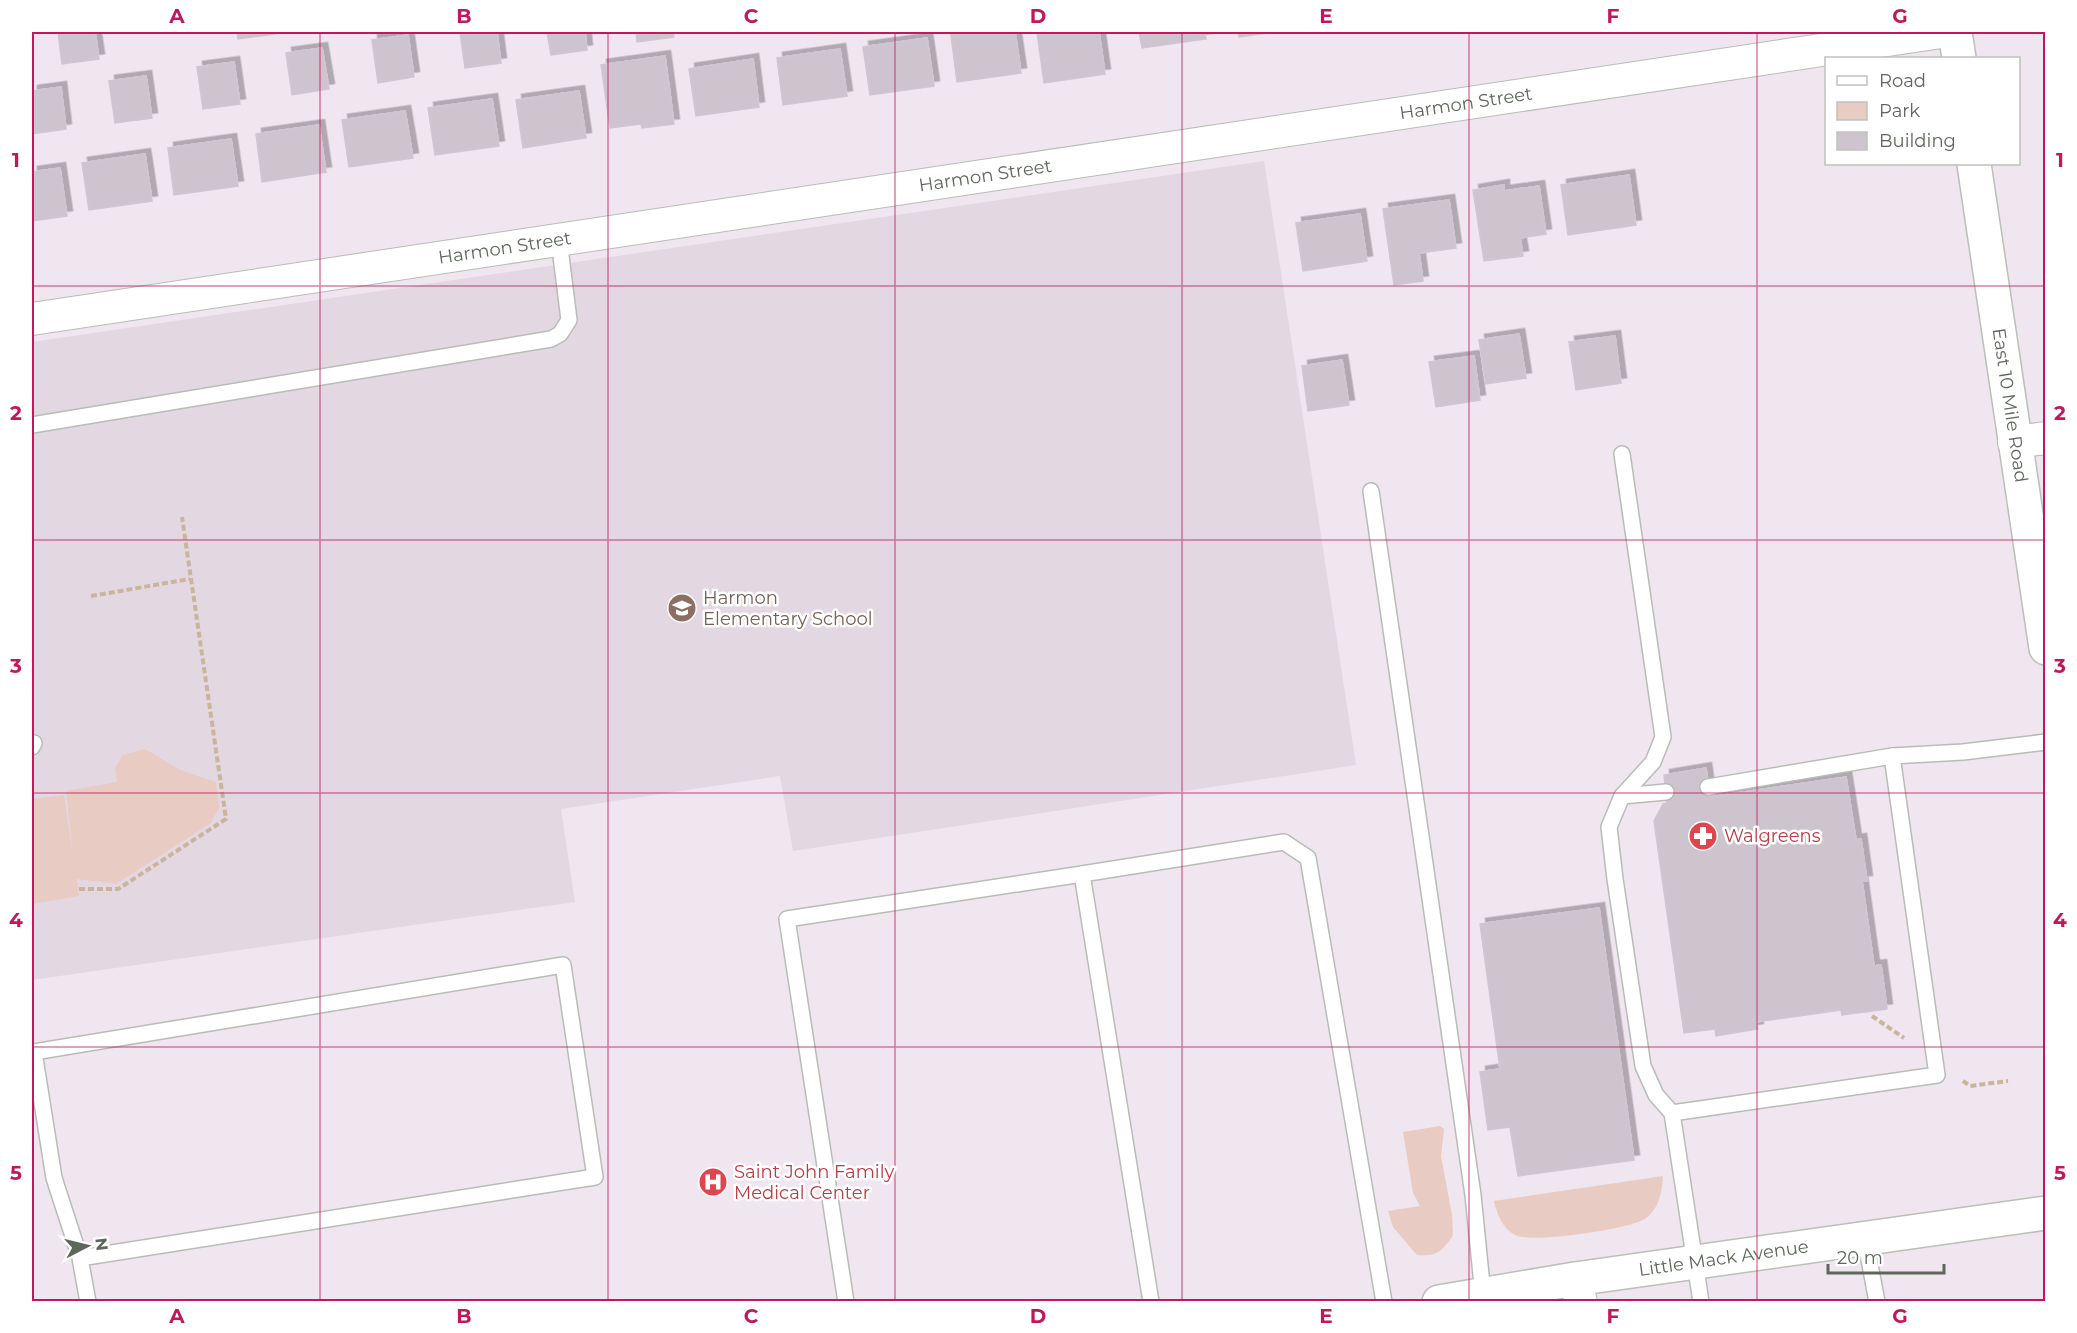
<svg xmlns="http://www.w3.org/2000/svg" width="2077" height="1333" font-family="Montserrat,sans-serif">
<defs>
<filter id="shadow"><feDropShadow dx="5.5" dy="-5.5" stdDeviation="0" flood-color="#0004"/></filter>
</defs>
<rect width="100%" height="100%" fill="#f0e6f0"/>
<path fill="#e3d7e2" d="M1264 161 1356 765 793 851 780 776 561 809 575 902 32 980V342Z"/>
<g fill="#e8cbc2">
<path d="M145 749 180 770 216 782 219 807 211 823 116 884 77 879 79 896 32 904V799L64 795 73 856 66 791 117 782 115 768 123 755Z"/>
<path d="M1440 1126 1444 1129 1441 1156 1452 1215 1453 1235C1443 1251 1437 1257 1417 1255L1393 1227 1388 1211 1420 1206 1413 1193 1403 1132Z"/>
<path d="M1663 1176C1662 1192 1659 1211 1643 1220 1627 1229 1530 1244 1515 1235 1502 1228 1497 1214 1494 1201Z"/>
</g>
<g fill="#cdc4ce" stroke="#d3c4d5" stroke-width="1.5" filter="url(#shadow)">
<path d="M58 32H95L99 59 62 64Z"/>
<path d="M237 32H275V34L238 39Z"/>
<path d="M460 32H497L501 63 465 68Z"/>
<path d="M547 32H585L587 50 551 55Z"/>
<path d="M636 32H673L674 37 637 42Z"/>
<path d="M972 32H1015L1021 73 957 82 951 35Z"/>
<path d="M1037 32H1099L1105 74 1044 83Z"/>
<path d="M1139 32H1204L1206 39 1142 48Z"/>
<path d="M1238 32H1275L1239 37Z"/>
<path d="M408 35 414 77 378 83 372 40Z"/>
<path d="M927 38 934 86 870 95 863 47Z"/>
<path d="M322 48 329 89 292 95 286 53Z"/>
<path d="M840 49 847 96 783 105 777 58Z"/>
<path d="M665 56 674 124 642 128 641 124 610 128 601 65Z"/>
<path d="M753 59 759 107 696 116 689 69Z"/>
<path d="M234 62 240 104 203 109 197 67Z"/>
<path d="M146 76 152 118 115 123 109 81Z"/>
<path d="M61 87 66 129 32 134V91Z"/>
<path d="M579 91 586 138 523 148 516 100Z"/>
<path d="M492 99 499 146 435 155 428 108Z"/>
<path d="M405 111 413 158 349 167 342 120Z"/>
<path d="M319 125 326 172 262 182 256 134Z"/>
<path d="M231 139 238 186 174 195 168 148Z"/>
<path d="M145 154 152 201 89 210 82 163Z"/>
<path d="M60 168 67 216 32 221V172Z"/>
<path d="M1629 175 1636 225 1568 235 1561 185Z"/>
<path d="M1504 185V191L1539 186 1546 234 1520 238 1523 256 1484 261 1473 190Z"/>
<path d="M1449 200 1456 248 1419 253 1423 281 1394 285 1383 209Z"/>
<path d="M1360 214 1367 261 1303 271 1296 223Z"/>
<path d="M1519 334 1526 378 1486 384 1479 340Z"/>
<path d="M1615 336 1621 383 1576 390 1569 342Z"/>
<path d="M1474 356 1480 400 1436 407 1429 362Z"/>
<path d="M1342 360 1349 405 1308 411 1302 366Z"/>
<path d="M1706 768 1710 797 1846 777 1856 840 1861 839 1867 881H1862L1874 966 1881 965 1887 1009 1842 1015 1841 1010 1756 1022 1758 1029 1716 1036 1715 1029 1684 1033 1654 821 1663 804 1667 803 1664 775Z"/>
<path d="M1599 908 1634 1160 1518 1176 1510 1127 1488 1130 1480 1072 1500 1069 1480 924Z"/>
</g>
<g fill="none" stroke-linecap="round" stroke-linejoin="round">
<g stroke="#b7bdb6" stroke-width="18">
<g id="lane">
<path d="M32 425 551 339 560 334 569 320 559 240"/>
<path d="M1622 454 1663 737 1653 762 1622 796"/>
<path d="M1371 491 1473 1195 1483 1295"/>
<path d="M32 747 34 743"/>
<path d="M1708 787 1892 756"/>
<path d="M1666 792 1622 796 1609 827 1615 879 1643 1066 1656 1095 1672 1113"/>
<path d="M1865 1238 1877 1302"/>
<path d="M80 1258 595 1177 563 965 34 1052 54 1178 80 1258 88 1302"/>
<path d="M846 1302 787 919 1082 874"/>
<path d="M1151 1302 1082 874 1284 842 1308 858 1384 1302"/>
<path d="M1701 1302 1672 1113 1937 1075 1892 756 1963 752 2046 742"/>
</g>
</g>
<g stroke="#b7bdb6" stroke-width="34">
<g id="street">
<path id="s1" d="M32 319 1941 32"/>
<path d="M2014 442 2046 438"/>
<path d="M1575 1279 1581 1302"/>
</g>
</g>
<g stroke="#b9c0b7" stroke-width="36">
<g id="secondary">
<path d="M1955 32 1959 58"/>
<path id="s2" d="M1974 164 2046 648"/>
<path id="s3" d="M1439 1302 1575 1279 2046 1213"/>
</g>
</g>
<g stroke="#cbb49c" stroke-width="4" stroke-dasharray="6 3" stroke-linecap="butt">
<path d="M91 596 190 579"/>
<path d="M79 889H118L226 819 182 517"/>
<path d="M1872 1016 1904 1038"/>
<path d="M1963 1081 1970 1086 2008 1081"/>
</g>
<use href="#lane" stroke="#fff" stroke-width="15"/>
<use href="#street" stroke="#fff" stroke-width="32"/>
<use href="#secondary" stroke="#fff" stroke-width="33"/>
</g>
<path fill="none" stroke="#c2185b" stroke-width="1.5" stroke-opacity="0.55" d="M320 32V1302M608 32V1302M895 32V1302M1182 32V1302M1469 32V1302M1757 32V1302M32 286H2046M32 540H2046M32 793H2046M32 1047H2046"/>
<defs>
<g id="school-disc" transform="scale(1.5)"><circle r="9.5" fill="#8d6e63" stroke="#fff"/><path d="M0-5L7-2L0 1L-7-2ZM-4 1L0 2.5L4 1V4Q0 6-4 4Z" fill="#fff"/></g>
<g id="pharmacy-disc" transform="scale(1.5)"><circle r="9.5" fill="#e0444e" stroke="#fff"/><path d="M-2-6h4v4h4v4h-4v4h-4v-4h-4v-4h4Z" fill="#fff"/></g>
<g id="hospital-disc" transform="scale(1.5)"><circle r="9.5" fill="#e0444e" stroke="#fff"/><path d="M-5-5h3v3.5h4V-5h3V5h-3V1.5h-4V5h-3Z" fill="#fff"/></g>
</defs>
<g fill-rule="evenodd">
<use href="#school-disc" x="682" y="608"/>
<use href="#pharmacy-disc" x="1703" y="836"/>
<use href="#hospital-disc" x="713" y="1182"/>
</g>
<g text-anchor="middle" stroke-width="5" stroke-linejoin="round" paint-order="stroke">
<g font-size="18" fill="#5f675d" stroke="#fff">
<text dy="6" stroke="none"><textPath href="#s1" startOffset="1450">Harmon Street</textPath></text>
<text dy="6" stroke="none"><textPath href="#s1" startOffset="964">Harmon Street</textPath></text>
<text dy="6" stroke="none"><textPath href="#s1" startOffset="478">Harmon Street</textPath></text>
<text dy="6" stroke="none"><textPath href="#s2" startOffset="244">East 10 Mile Road</textPath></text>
<text dy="6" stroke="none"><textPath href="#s3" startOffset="288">Little Mack Avenue</textPath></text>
</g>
<g font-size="18" fill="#785e54" stroke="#fff" text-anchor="start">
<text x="703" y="604">Harmon<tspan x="703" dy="21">Elementary School</tspan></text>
</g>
<g font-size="18" fill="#be3a42" stroke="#fff" text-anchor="start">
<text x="1724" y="842">Walgreens</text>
<text x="734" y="1178">Saint John Family<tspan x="734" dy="21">Medical Center</tspan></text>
</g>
</g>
<rect width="2077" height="1333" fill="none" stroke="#ffffff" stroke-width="66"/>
<rect x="1825" y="57" width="195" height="108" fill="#ffffff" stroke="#bfc2be" stroke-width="1.5"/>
<rect x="1837" y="76" width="30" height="9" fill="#ffffff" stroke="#bfc2be" stroke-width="1.5"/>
<text x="1879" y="87" font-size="18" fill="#5f675d">Road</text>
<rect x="1837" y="102" width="30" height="18" fill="#e8cbc2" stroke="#bfc2be" stroke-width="1.5"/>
<text x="1879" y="117" font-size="18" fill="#5f675d">Park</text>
<rect x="1837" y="132" width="30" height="18" fill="#cdc4ce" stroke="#bfc2be" stroke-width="1.5"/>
<text x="1879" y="147" font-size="18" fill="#5f675d">Building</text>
<g transform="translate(87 1246) rotate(83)" stroke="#ffffff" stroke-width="4.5" paint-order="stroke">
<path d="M0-4.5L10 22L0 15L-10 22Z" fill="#5f675d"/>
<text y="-9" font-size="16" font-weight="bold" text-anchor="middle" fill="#5f675d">N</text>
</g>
<path d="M1828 1264v9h116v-9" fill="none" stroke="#5f675d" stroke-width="3"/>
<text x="1837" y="1264" font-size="18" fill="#5f675d" stroke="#ffffff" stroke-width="4.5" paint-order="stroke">20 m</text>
<rect x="33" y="33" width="2011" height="1267" fill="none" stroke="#c2185b" stroke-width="2"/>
<g font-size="20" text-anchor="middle" font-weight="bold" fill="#c2185b">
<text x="177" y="23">A</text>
<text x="464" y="23">B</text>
<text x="751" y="23">C</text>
<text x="1038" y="23">D</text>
<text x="1326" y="23">E</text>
<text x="1613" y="23">F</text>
<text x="1900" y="23">G</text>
<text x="16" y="167">1</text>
<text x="2060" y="167">1</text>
<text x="16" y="420">2</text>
<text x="2060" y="420">2</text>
<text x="16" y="673">3</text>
<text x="2060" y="673">3</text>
<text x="16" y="927">4</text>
<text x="2060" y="927">4</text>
<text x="16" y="1180">5</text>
<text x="2060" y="1180">5</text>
<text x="177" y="1323">A</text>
<text x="464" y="1323">B</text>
<text x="751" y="1323">C</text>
<text x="1038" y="1323">D</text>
<text x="1326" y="1323">E</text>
<text x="1613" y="1323">F</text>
<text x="1900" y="1323">G</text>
</g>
</svg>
